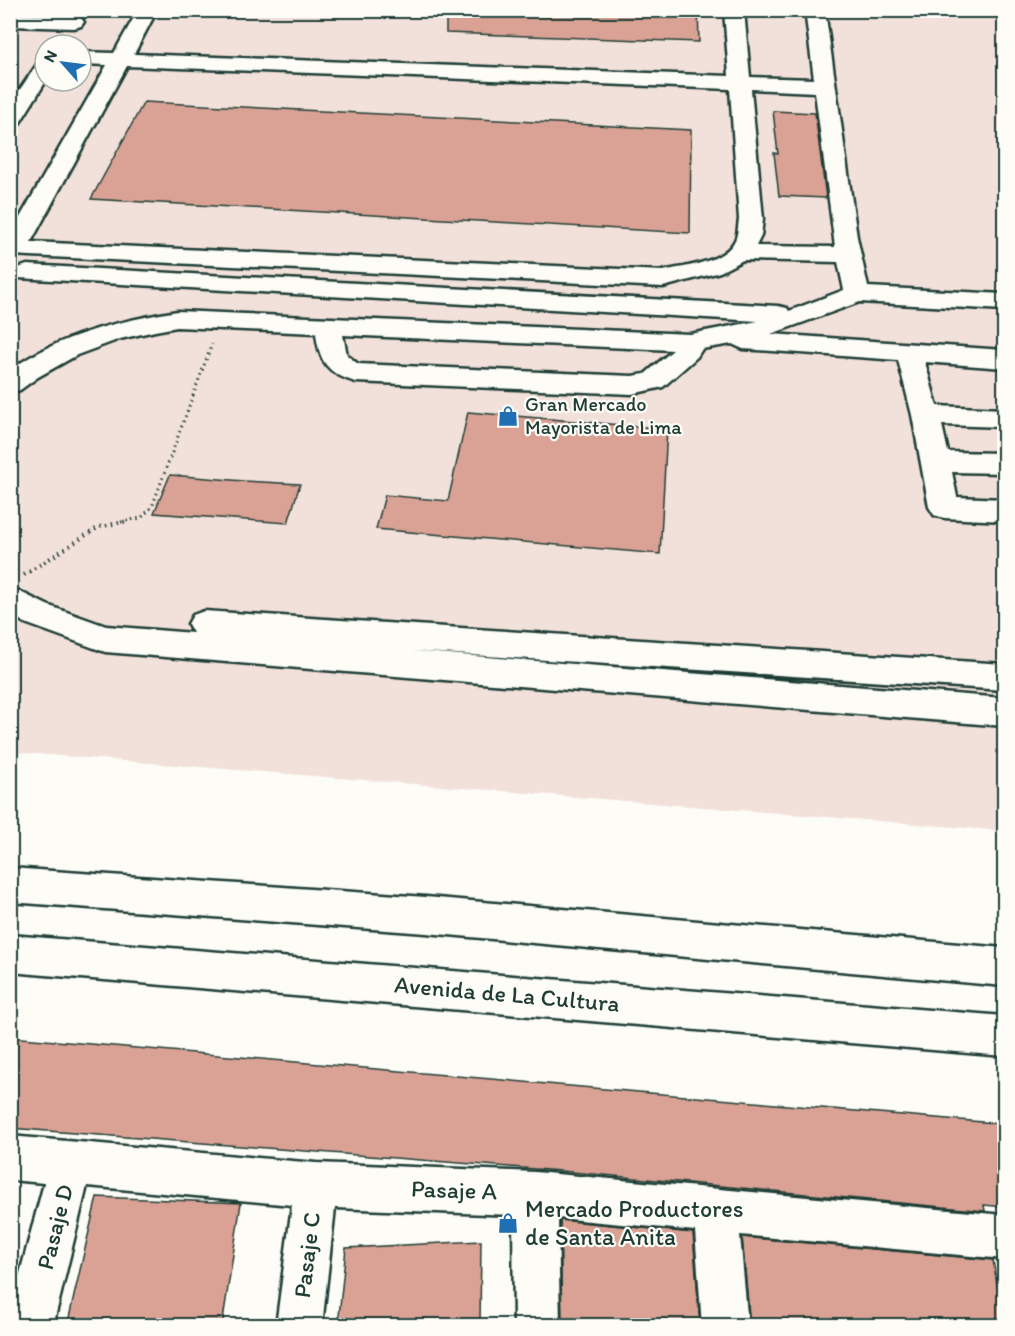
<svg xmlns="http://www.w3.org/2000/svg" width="1015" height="1336" font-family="Itim,sans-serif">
<rect width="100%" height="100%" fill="#fdfcf7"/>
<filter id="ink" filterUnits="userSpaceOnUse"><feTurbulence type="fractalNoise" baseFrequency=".0167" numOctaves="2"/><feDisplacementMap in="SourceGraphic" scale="12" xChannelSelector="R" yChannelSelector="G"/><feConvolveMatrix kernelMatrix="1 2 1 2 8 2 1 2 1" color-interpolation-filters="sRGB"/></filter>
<g filter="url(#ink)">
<path fill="#f2e1da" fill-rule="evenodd" d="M10 11H1004V831L11 752ZM45 45H81V81H45Z"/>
<g fill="#daa295" stroke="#1f3d34" stroke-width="1.5">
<path d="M446 10H698L699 42 446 33Z"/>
<path d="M144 102 691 130 690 233 91 199Z"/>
<path d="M773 111 815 113 826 198 779 196 774 153 778 154Z"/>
<path d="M468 412 667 429 660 554 376 529 385 495 448 501Z"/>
<path d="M170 475 244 481 300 484 288 523 154 513Z"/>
<path d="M10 1037 1005 1124V1207L984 1205 985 1211 561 1171 10 1128Z"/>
<path d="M97 1197 241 1203 222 1326H67Z"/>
<path d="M560 1220 693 1233 700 1326H562Z"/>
<path d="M742 1237 993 1260 1004 1326H750Z"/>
<path d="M481 1241 480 1326H338L346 1248Z"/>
</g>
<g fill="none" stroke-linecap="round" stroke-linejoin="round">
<g stroke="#1f3d34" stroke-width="5">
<g id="minor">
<path d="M138 10H157L134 54 729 76 724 10H744L750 77 814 79 805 10H825L857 237 868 287 1004 294V310L860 302 771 334 1004 350V368L925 362 937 406 1004 409V427L942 425 948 452 1004 453V473L952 472 957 497 1004 499V521L944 518 934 515 929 507 912 415 898 360 743 349 732 344 702 349 697 357 663 387 632 394 356 382C328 374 319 362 316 333L177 327 155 331 120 339 77 355 38 377 20 390 10 393V370C59 335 119 321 177 311L690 334 758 321 18 278 15 273 18 268 27 265 778 306 787 308 789 311 844 290 838 262 743 260 720 272 663 287 10 255V235L107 65 81 64V52L114 53ZM127 66 730 89 739 219C738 225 738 232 736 238 726 263 685 266 663 271L31 242ZM751 89 815 92 835 247 756 246 761 236 763 219ZM343 335 673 350 645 374 632 376 358 364 347 355Z"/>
<path d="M10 14 74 16 81 18 84 22 81 26 74 28 10 26Z"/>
<path d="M45 61 46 81 18 126 10 127V104L38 63Z"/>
<path d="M10 587 47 605 106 626 193 633 188 624 193 615 204 611 1004 664V690L411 651 1004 698V726L105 652 25 623 10 614Z"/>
<path d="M10 1136 316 1163 535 1172 1004 1215V1259L740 1235 748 1326H702L695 1231 558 1218 560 1326H514L513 1215 335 1208 322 1326H276L292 1205 87 1186 53 1326H10V1311L44 1183 10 1180Z"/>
</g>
</g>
<g stroke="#1f3d34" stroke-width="5">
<g id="major">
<path d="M10 868 426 897 1004 948V986L426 933 10 902Z"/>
<path d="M10 935 1004 1016V1056L10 972Z"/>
</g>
</g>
<path stroke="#1f3d34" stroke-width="3" stroke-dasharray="1.5 4" stroke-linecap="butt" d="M121 522 141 518 152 507 212 344"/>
<path stroke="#1f3d34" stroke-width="4" stroke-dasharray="1.5 4.5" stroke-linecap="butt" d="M24 575 99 527 128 521"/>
<use href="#minor" fill="#fdfcf7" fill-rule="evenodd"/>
<use href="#major" fill="#fdfcf7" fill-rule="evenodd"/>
</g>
</g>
<defs>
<g id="shop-bare" transform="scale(1.62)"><path d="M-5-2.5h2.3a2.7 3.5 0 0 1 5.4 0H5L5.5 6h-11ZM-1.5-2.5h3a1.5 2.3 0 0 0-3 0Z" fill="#1f6fb2" stroke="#fdfcf7" stroke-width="2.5" paint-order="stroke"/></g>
</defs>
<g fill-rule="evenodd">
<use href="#shop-bare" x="508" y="416"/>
<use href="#shop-bare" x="508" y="1223"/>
</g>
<g text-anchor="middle" stroke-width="4.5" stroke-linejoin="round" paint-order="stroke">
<g font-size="20" fill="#1f3d34" stroke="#fdfcf7" text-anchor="start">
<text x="525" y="411">Gran Mercado<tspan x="525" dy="23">Mayorista de Lima</tspan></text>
</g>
<g font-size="24" fill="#1f3d34" stroke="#fdfcf7">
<text transform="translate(507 994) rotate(5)" y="8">Avenida de La Cultura</text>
<text transform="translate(454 1190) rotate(2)" y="8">Pasaje A</text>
<text transform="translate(55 1227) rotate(-76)" y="8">Pasaje D</text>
<text transform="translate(307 1255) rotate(-83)" y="8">Pasaje C</text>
</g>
<g font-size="24" fill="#1f3d34" stroke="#fdfcf7" text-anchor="start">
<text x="525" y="1217">Mercado Productores<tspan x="525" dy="28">de Santa Anita</tspan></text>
</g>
</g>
<rect width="1015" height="1336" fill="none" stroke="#fdfcf7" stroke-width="36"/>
<rect x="18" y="18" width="979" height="1300" fill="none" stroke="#1f3d34" stroke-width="2" filter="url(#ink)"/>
<g transform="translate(63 63) rotate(298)"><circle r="28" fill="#fdfcf7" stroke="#a4b0a9" stroke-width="1.5"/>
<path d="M0-4.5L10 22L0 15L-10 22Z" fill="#1f6fb2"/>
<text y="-9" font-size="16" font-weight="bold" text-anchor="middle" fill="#1f3d34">N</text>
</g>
</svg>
